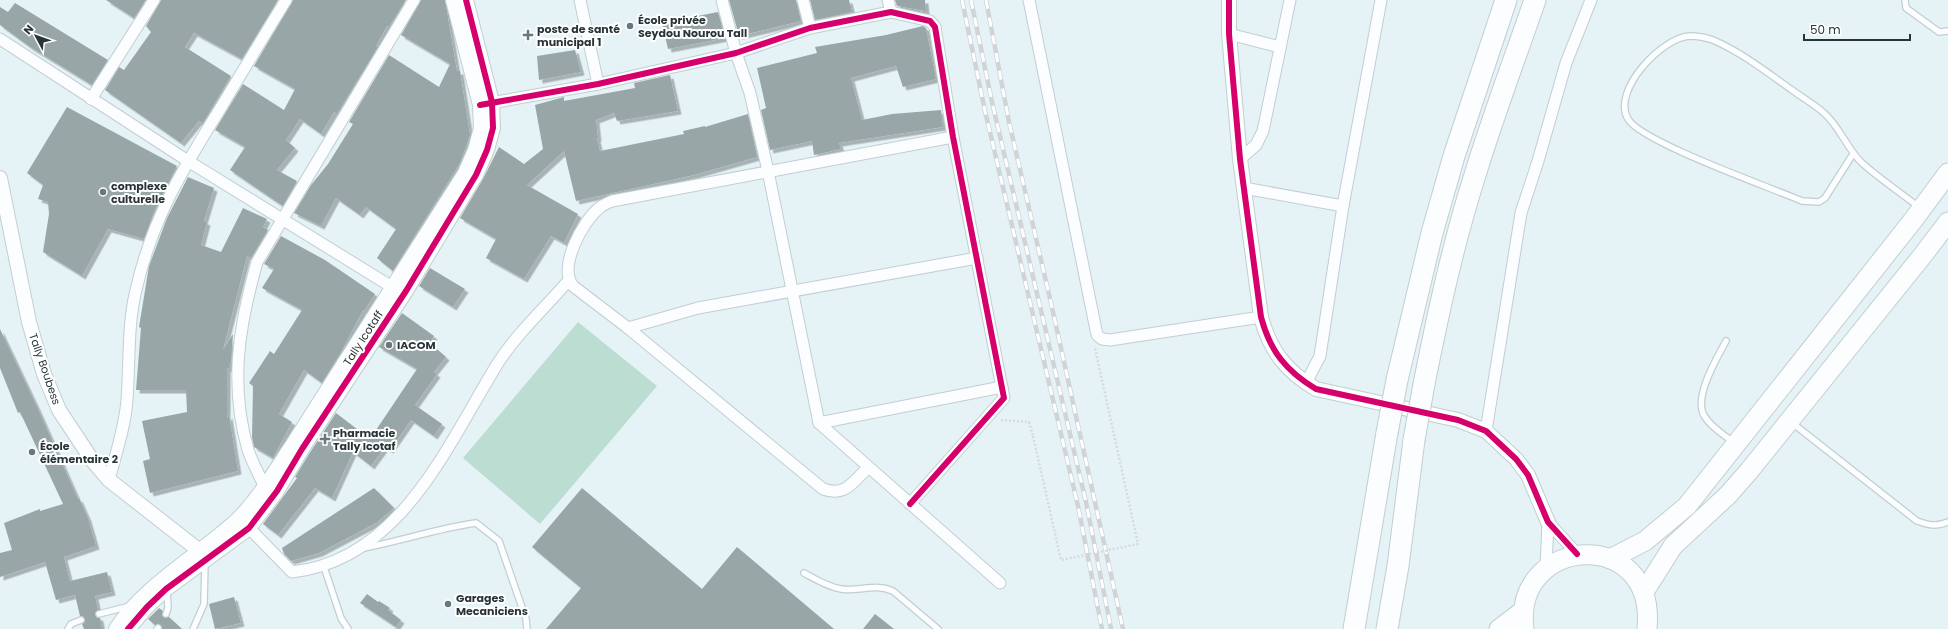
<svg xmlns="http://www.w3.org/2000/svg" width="1948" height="629" font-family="Poppins,sans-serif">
<defs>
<filter id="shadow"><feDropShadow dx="3.5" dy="3.5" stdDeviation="0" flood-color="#0004"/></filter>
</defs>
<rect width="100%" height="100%" fill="#e5f3f7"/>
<path fill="#bcddd2" d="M578 322 657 386 540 524 463 458Z"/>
<g fill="#99a6a7" filter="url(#shadow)">
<path d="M106 0H146L134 18Z"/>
<path d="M161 0H278L242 59 194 33 185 47 231 76 203 123 199 121 181 143 105 90 119 67 124 70 151 32 146 26Z"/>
<path d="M293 0H406L389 27 387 26 376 46 378 47 337 114 334 112 321 134 300 119 286 140 295 148 277 170 297 181 283 206 230 170 245 147 215 130 243 84 284 110 295 89 254 66Z"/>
<path d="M421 0H445L457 71H460L470 135 460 163 393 271 377 258 396 229 366 207 360 215 336 198 321 226 294 213 311 185 328 164 353 124 349 122 389 55 439 87 450 64 401 35Z"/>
<path d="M729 0H796L801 21 739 36Z"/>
<path d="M810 0H849L852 12 815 20Z"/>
<path d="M895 0H925L926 11 897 6Z"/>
<path d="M15 3 108 60 92 85 30 47 0 25V7L8 12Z"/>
<path d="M718 12 725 38 668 49 662 23Z"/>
<path d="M923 26 926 28 936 79 903 87 896 66 851 78 862 120 892 114 941 110 943 127 839 143 841 149 814 155 812 141 770 150 761 110 766 108 757 68 817 53 815 47 886 35Z"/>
<path d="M575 50 581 72 539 80 537 56Z"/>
<path d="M670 75 678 111 617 121 614 113 596 120 598 138H597L600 151 684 134 683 131 705 126V127L748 114 757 157 694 175 576 201 564 151 527 185 578 214 564 243 551 236 524 279 486 258 496 239 460 218 483 179 499 147 524 164 543 149 535 105 564 97V101L635 88 634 83Z"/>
<path d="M67 107 177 166 154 212 144 239 108 229 82 276 43 252 49 214 48 202 38 199 43 185 27 173Z"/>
<path d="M188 177 214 188 204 221 207 222 201 245 221 252 243 208 267 219 263 227 268 230 251 258 247 256 223 350 233 334 231 362H229V369L227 368V418L229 415 238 471 150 493 143 461 150 459 142 421 187 412 186 390H136L141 328 139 327 149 266 167 218Z"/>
<path d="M281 236 325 260 375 294 364 311 363 310 340 354 322 383 304 370 279 414 292 422 273 458 254 447 252 437 253 386 249 383 270 351 274 354 302 310 262 288 274 269 264 264Z"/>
<path d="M430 268 465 289 453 307 419 286Z"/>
<path d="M402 313 434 336 430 343 446 357 434 372 437 374 415 405 442 424 434 436 411 420 390 450 385 447 371 466 353 452 332 498 315 488 278 535 263 524 297 478 295 477 309 454 336 413 370 439 417 369 379 347Z"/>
<path d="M0 329 38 409 78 499 79 498 88 518 96 546 64 557 70 581 107 572 112 592 95 596 98 610 95 615 100 618 102 629H84L82 624 85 619 80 616 75 595 56 600 45 562 0 577V553L12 550 4 523 40 509V511L63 504 20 412 18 413 0 368Z"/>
<path d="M374 488 394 508 376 523 319 553 291 561 284 554 282 548Z"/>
<path d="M582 488 702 589 737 547 834 629H546L581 588 532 547Z"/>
<path d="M367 594 378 602 379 601 390 608 388 610 401 620 396 627 360 603Z"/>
<path d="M234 597 241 623 215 629 209 604Z"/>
<path d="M159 608 163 611V617H169L182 629H162L161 625H155L148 619Z"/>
<path d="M875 614 894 629H863Z"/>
</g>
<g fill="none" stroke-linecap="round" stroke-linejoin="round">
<g stroke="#c2ced2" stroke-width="8">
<g id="service">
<path d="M1905 0 1906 8 1939 32 1948 31"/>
<path d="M1853 154 1825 198 1819 202 1802 201C1772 188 1641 142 1628 119 1611 91 1662 37 1690 36 1696 36 1707 38 1713 40 1741 52 1768 73 1792 90 1803 98 1815 105 1824 113 1840 127 1847 149 1862 163 1880 179 1901 193 1920 208"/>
<path d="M1726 341C1717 358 1692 399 1705 417 1712 428 1723 434 1733 442"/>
<path d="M1791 422 1917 521C1928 525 1936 527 1948 522"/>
<path d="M364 548C402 541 438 528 476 523L499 541 526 619 527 629"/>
<path d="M324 567 341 618 348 629"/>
<path d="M804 573C815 579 828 587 841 589 860 592 874 583 893 591L938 629"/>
<path d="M99 614 130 606"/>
<path d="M166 614 168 608 167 590"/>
<path d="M68 629 71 624 81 620"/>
<path d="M157 629 158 628"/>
<path d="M193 629 204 604 205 562"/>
</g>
</g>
<g stroke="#c2ced2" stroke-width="13">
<g id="minor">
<path d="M580 0 598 84"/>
<path d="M722 0 736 53 750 93 768 171 819 423 1000 583"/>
<path d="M803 0 810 28"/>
<path d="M888 0 891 12"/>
<path d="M1029 0 1097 335 1102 339 1110 340 1261 317"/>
<path d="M1229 34 1280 47"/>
<path d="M0 39 188 161 392 287"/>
<path d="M91 99 154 0"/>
<path d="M485 104 598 84 736 53 810 28 891 12 930 21 935 27 953 137 1004 398 910 504"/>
<path d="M1240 159 1256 145 1263 131 1290 0"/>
<path d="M1244 188 1343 206"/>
<path d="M628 328 698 308 977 258"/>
<path d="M1306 383 1320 356 1343 206 1381 0"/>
<path d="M819 423 1002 387"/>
<path d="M1486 431 1521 213 1538 161 1566 63 1591 0"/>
<path d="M868 468C852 482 846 497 823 489L628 328 573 286C558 267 582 223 598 209 602 205 607 203 612 201L953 137"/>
<path d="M109 480C116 453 125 427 127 400 130 361 127 323 137 286 153 217 184 167 220 109 242 72 264 36 286 0"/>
<path d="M264 486C259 474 252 462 248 450 229 384 239 326 257 262L414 0"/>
<path d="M1548 522 1577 554"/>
<path d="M249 528 292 572C401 560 447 445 498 363 518 332 545 308 569 280"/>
<path d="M1546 568 1548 522"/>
</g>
</g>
<g stroke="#c2ced2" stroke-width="16">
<g id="tertiary">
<path d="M1229 0V34L1240 159 1261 317C1270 351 1286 371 1316 389L1458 420 1486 431 1516 459 1528 475 1548 522"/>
<path d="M0 178 29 322 44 374 59 410 92 460 109 480 201 552"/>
<path d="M116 629C142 587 199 555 236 521 257 501 275 471 291 447L465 173 475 150 481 128 480 105 453 0"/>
<path d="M128 629 147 607 166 589 249 528 277 491 302 449 406 291 476 175 487 150 493 128 492 102 466 0"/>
</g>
</g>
<g stroke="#c2ced2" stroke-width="21">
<g id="trunk">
<path d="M1610 559 1645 541 1687 506 1914 219 1948 173"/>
<path d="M1644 592 1673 546 1728 495 1749 471 1923 255 1948 222"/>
<path d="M1499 629 1523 611"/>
<path d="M1524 629C1512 535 1657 525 1647 629"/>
</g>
</g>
<g stroke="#c2ced2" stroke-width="23">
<g id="motorway">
<path d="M1397 380 1432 233 1454 156 1506 0"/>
<path d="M1424 384C1438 314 1453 244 1475 175 1493 116 1515 58 1535 0"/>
<path d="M1354 629 1387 433"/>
<path d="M1387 629 1398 566 1414 440"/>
</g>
</g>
<path stroke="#d6dadc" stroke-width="2.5" stroke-dasharray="2 2" stroke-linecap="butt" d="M1001 420 1029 422 1033 436"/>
<use href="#service" stroke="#fbfdfe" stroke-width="5.5"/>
<use href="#minor" stroke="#fbfdfe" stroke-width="11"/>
<use href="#tertiary" stroke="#fbfdfe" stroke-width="14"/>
<use href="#trunk" stroke="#fbfdfe" stroke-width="19"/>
<use href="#motorway" stroke="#fbfdfe" stroke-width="21"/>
<g stroke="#d1d4d6" stroke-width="4.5">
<g id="rail">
<path d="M962 0 985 111 1078 506 1102 629"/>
<path d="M971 0 992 102 1086 502 1111 629"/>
<path d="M986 0 1009 122 1051 303 1123 629"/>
</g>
</g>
<use href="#rail" stroke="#fff" stroke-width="3" stroke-dasharray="9" stroke-linecap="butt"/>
<g stroke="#c2ced2" stroke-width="23" stroke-linecap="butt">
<g id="motorway-bridge">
<path d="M1387 433 1397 380"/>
<path d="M1414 440 1424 384"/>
</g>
</g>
<path stroke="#d6dadc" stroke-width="2.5" stroke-dasharray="2 2" stroke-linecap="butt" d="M1033 436 1061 560 1138 544 1095 348"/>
<use href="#motorway-bridge" stroke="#fbfdfe" stroke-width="21"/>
<g stroke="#fff" stroke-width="8">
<g id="cycleway">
<path d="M1229 0V34L1240 159 1261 317C1270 351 1286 371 1316 389L1458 420 1486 431 1516 459 1528 475 1548 522 1577 554"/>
<path d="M480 105 598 84 736 53 810 28 891 12 930 21 935 27 953 137 1004 398 910 504"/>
<path d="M128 629 147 607 166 589 249 528 277 491 302 449 406 291 476 175 487 150 493 128 492 102 466 0"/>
</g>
</g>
<use href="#cycleway" stroke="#d6006c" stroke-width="6"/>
</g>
<g fill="#6a777b" stroke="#fff" stroke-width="1.5">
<circle cx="630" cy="26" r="4"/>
<path d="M526 29h4v4h4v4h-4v4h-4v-4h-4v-4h4z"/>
<circle cx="103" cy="192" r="4"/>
<circle cx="389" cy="345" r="4"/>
<path d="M323 433h4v4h4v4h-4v4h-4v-4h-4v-4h4z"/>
<circle cx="32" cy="452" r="4"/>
<circle cx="448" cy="604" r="4"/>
</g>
<g text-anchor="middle" stroke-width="4" stroke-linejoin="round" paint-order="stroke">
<g font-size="11" font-weight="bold" fill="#283438" stroke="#fff" text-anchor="start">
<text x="638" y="24">École privée<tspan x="638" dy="13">Seydou Nourou Tall</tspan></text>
<text x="537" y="33">poste de santé<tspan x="537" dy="13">municipal 1</tspan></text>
<text x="111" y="190">complexe<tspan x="111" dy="13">culturelle</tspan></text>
<text x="397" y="349">IACOM</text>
<text x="333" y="437">Pharmacie<tspan x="333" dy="13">Tally Icotaf</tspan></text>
<text x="40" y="450">École<tspan x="40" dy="13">élémentaire 2</tspan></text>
<text x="456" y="602">Garages<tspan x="456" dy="13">Mecaniciens</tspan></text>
</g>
<g font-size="11" fill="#283438" stroke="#fff">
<text transform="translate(363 338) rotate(-57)" y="4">Tally Icotaff</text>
<text transform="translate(45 369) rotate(71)" y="4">Tally Boubess</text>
</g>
</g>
<g transform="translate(36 36) rotate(311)" stroke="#ffffff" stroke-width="3" paint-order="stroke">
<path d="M0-3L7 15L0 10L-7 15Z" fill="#283438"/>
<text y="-6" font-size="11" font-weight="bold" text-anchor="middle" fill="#283438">N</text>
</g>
<path d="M1804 34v6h106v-6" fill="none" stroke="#283438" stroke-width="2"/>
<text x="1810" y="34" font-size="12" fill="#283438" stroke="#ffffff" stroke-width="3" paint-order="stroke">50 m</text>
</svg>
